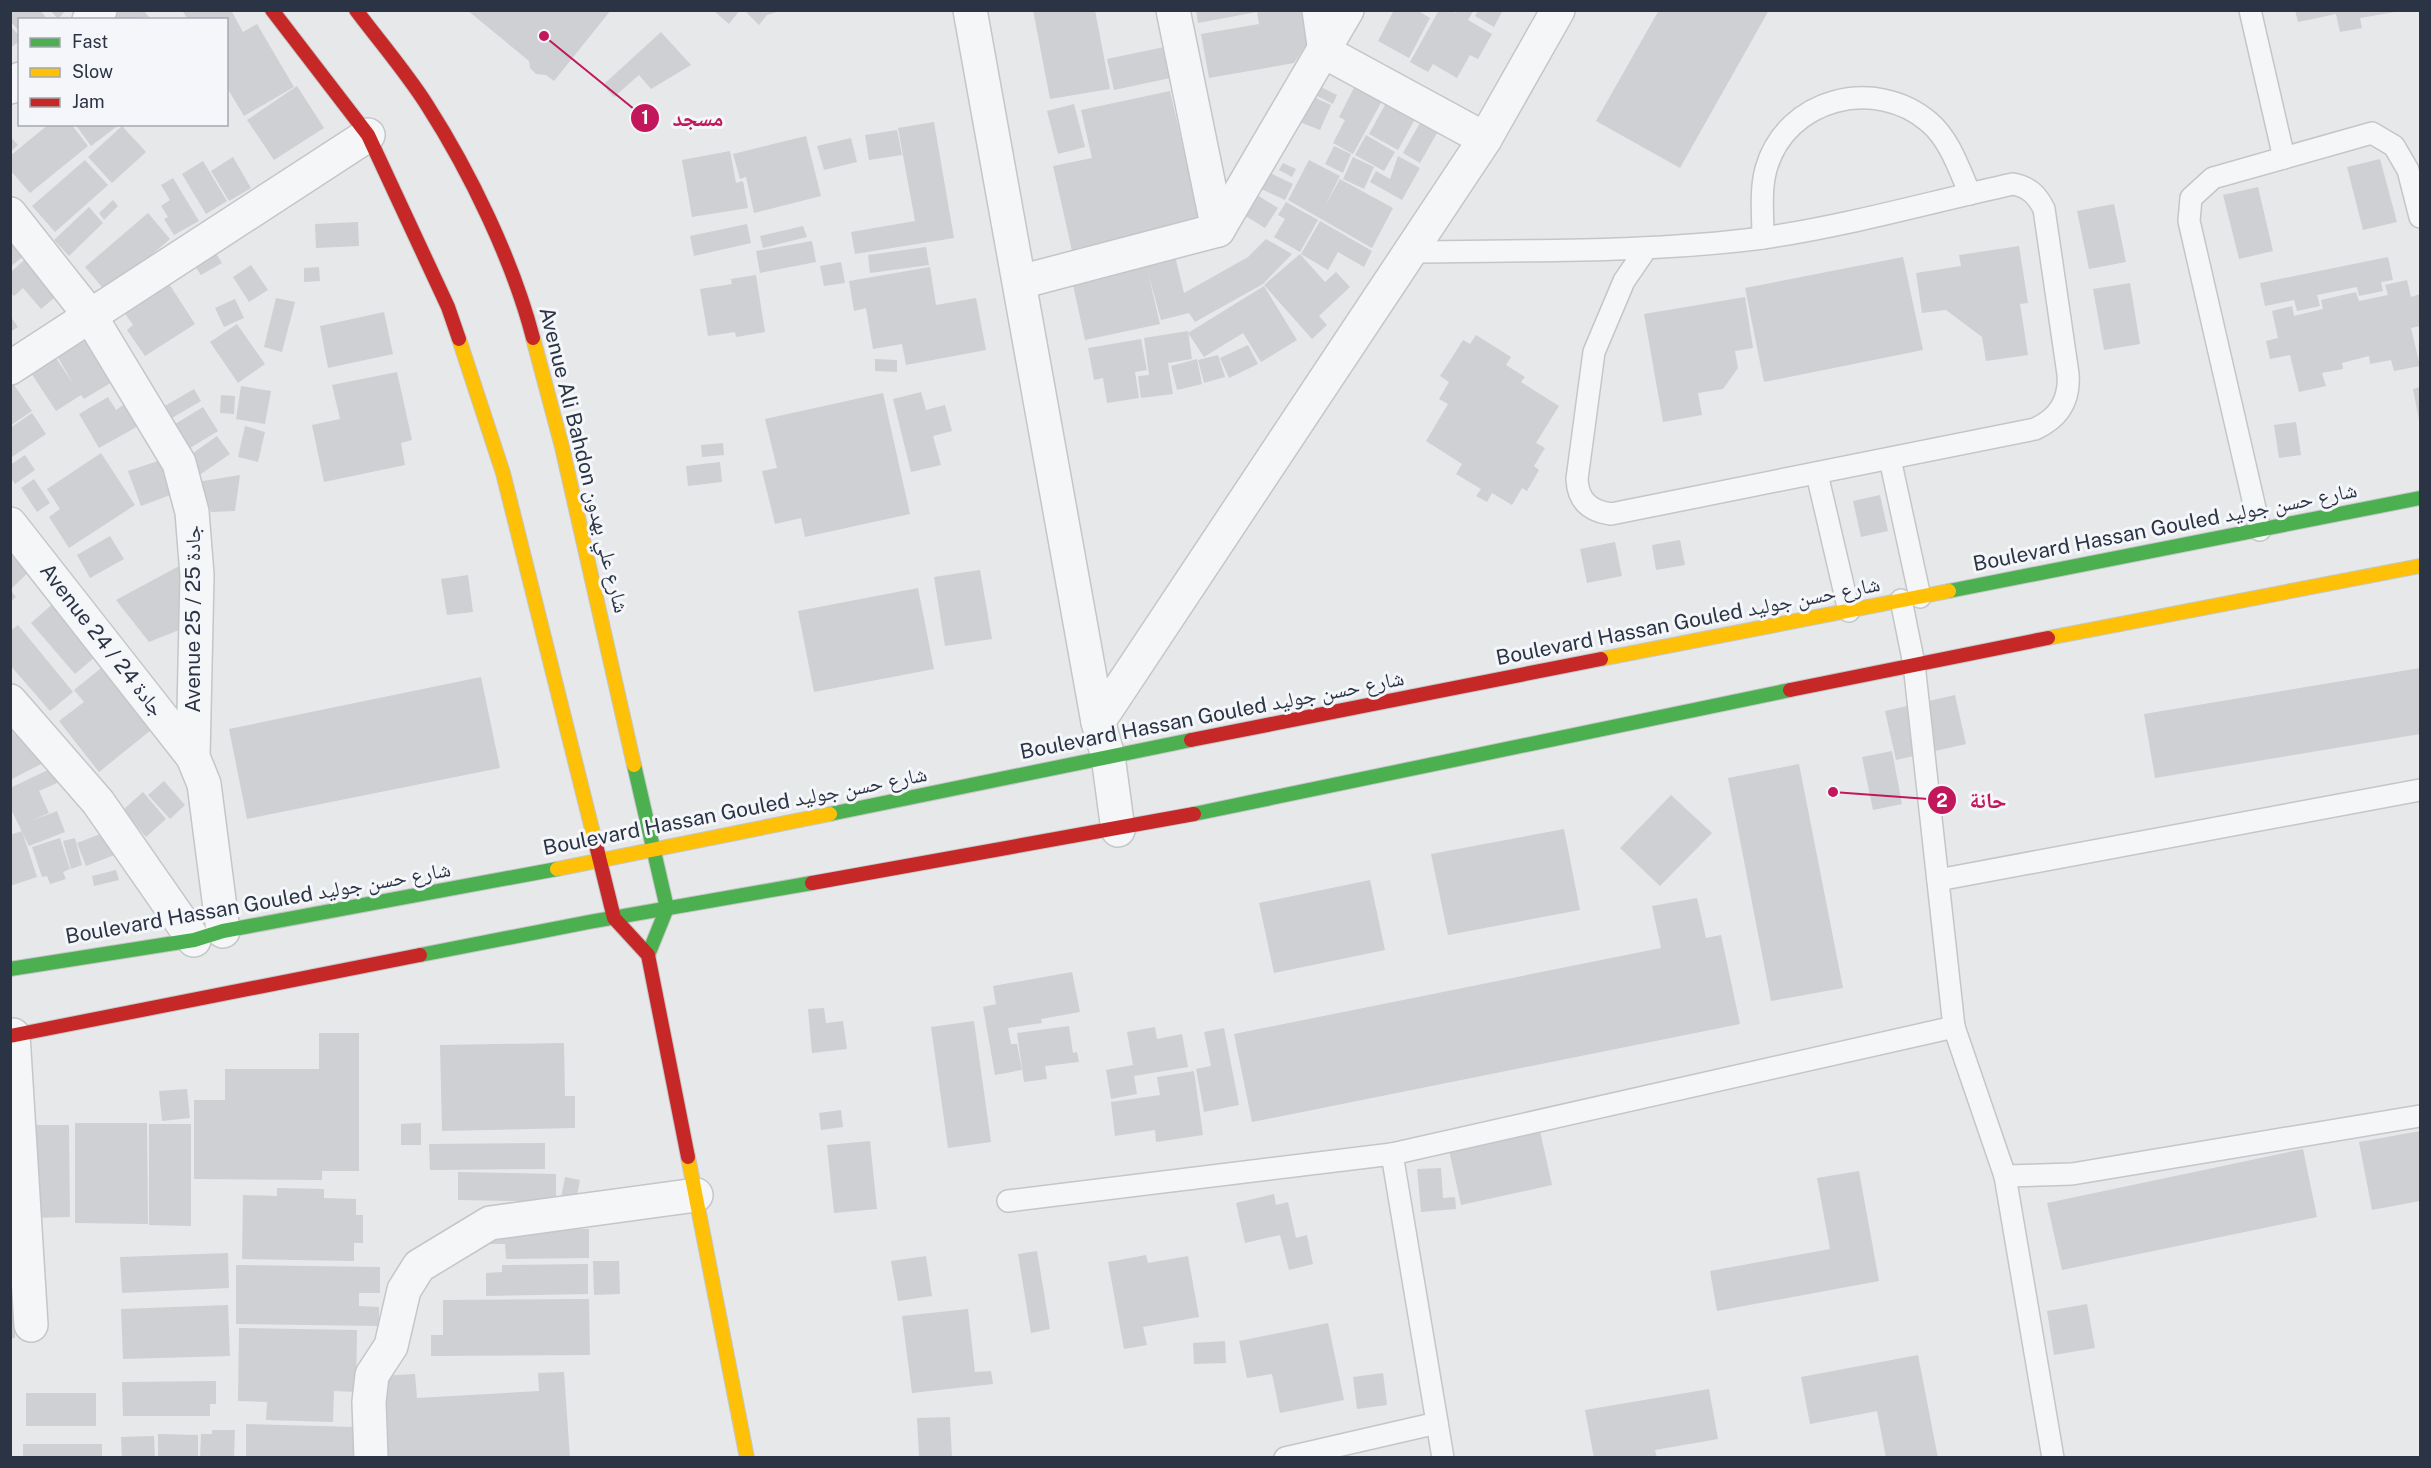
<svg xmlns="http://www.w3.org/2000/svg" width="2431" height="1468" font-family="'Public Sans','Noto Naskh Arabic',sans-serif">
<rect width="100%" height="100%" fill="#e6e8ea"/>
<g fill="#ced0d3">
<path d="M10 10H40L48 20H20V32L10 21Z"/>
<path d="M50 10H66L58 19Z"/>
<path d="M118 10H143L149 17 106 20Z"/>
<path d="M182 10H231L243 32 257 24 294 87 244 116 226 86V20H188Z"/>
<path d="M467 10H611L554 81 546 75 536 74 530 68 529 61Z"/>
<path d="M713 10H740L729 24Z"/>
<path d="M744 10H780V11L767 15 759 25Z"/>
<path d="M1033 10H1095L1110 89 1050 99Z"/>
<path d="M1196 10H1311L1315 32 1294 63 1209 78 1201 34 1259 24 1257 12 1198 23Z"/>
<path d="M1394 10H1417L1430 18 1409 58 1378 41Z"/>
<path d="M1439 10H1451L1457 14 1453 10H1474L1468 20 1492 34 1478 59 1470 55 1457 78 1433 64 1428 72 1410 62Z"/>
<path d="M1478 10H1503L1494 27 1475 16Z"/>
<path d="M1659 10H1769L1680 168 1596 121Z"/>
<path d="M2295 10H2395V12L2360 18 2362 28 2340 32 2336 14 2298 22Z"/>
<path d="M10 25 20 37V41L10 48Z"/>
<path d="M661 32 691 65 651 89 639 75 614 97 603 85Z"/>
<path d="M1169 46 1175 77 1114 90 1107 59Z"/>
<path d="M1361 74 1389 88 1353 154 1333 143 1345 120 1339 117Z"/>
<path d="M297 86 324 128 274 160 247 120Z"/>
<path d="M1319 86 1337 95 1333 104 1315 95Z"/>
<path d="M1170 91 1200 222 1072 251 1053 166 1092 158 1081 110Z"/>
<path d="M1392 92 1421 108 1398 150 1369 134Z"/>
<path d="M1309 95 1331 105 1320 130 1297 121Z"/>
<path d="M1074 104 1085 147 1058 154 1047 111Z"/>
<path d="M934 122 954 238 855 254 851 232 915 221 898 128Z"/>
<path d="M1420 123 1437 133 1420 163 1403 153Z"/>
<path d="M49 124H71L88 146 30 193 10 170V156Z"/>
<path d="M75 124H120L91 146Z"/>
<path d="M122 126 146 152 112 183 88 157Z"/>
<path d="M897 130 902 155 869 160 865 135Z"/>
<path d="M1366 135 1395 152 1384 171 1355 155Z"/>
<path d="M10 136 18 145 10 152Z"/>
<path d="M806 136 821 196 754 213 746 177 740 179 733 154Z"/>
<path d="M851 138 857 162 824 170 817 146Z"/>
<path d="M1334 146 1351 154 1343 173 1325 164Z"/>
<path d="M730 151 736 183 743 181 748 208 692 217 682 160Z"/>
<path d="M1398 156 1420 168 1402 200 1370 182 1376 171 1390 179Z"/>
<path d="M233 157 251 188 229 201 211 171Z"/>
<path d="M1353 157 1374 167 1364 189 1343 179Z"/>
<path d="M2380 159 2397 222 2363 230 2347 167Z"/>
<path d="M85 160 108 185 55 232 32 206Z"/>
<path d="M1309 160 1340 176 1324 208 1340 179 1393 208 1372 248 1288 200Z"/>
<path d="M203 161 227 201 206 214 182 174Z"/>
<path d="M1283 163 1296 169 1292 177 1279 170Z"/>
<path d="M1268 172 1293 184 1285 200 1259 188Z"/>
<path d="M173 178 199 221 174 235 164 219 168 217 161 206 170 200 161 185Z"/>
<path d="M2258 187 2273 251 2239 259 2223 195Z"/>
<path d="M1252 192 1278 208 1265 228 1239 212Z"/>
<path d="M113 200 118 206 104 220 99 213Z"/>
<path d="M1286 202 1318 220 1300 252 1274 237 1285 219 1278 215Z"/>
<path d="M2114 204 2126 262 2089 269 2077 211Z"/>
<path d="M89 207 103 223 69 256 54 240Z"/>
<path d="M148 213 170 239 107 293 85 267Z"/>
<path d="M10 221 33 249 10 267Z"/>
<path d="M1320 221 1372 251 1364 267 1338 252 1328 270 1301 254Z"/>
<path d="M358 222 359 246 316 248 315 224Z"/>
<path d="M747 224 751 243 694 256 690 236Z"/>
<path d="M803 226 807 237 763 248 760 236Z"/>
<path d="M1266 239 1292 254 1263 284 1195 322 1189 313 1161 320 1148 273 1160 324 1085 340 1071 276 1174 252 1184 293 1248 257Z"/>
<path d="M812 241 816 262 760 273 756 251Z"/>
<path d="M210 244 222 263 201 275 189 257Z"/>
<path d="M2019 246 2028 303 2020 304 2028 355 1986 361 1982 337 1946 310 1922 313 1916 273 1961 266 1959 255Z"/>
<path d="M926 247 929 265 870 273 868 255Z"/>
<path d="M33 252 66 288 41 309 23 288 14 296 10 292V273Z"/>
<path d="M1300 254 1325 282 1336 272 1350 287 1319 316 1327 325 1312 339 1264 285Z"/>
<path d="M1903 257 1923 350 1764 382 1745 288Z"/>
<path d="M2388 257 2393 280 2381 282 2383 291 2359 296 2357 287 2317 295 2320 306 2297 311 2294 300 2265 306 2260 283Z"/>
<path d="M841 262 845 283 824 286 820 266Z"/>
<path d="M251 265 268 290 249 302 233 277Z"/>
<path d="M319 267 320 281 304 282V268Z"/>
<path d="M930 267 936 305 976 298 986 350 906 365 902 344 873 349 866 308 854 311 849 281Z"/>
<path d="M162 273 195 324 145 356 127 330 133 325 117 302Z"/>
<path d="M756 275 765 332 736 337 735 332 708 336 700 289 732 284 731 279Z"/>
<path d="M2407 280 2411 297 2420 294V326L2411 328 2420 366 2394 371 2391 360 2370 364 2369 356 2342 363 2343 369 2322 373 2326 386 2299 392 2290 355 2270 359 2266 341 2278 338 2272 311 2292 306 2294 316 2323 309 2321 300 2356 292 2359 301 2388 295 2385 285Z"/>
<path d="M2130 283 2140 344 2104 350 2093 289Z"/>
<path d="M1264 286 1297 340 1261 362 1243 333 1204 357 1188 333Z"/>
<path d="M1745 297 1753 348 1735 351 1738 368 1723 389 1698 393 1702 415 1663 422 1644 314Z"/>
<path d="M276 298 295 302 282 352 264 347Z"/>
<path d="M235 299 244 318 224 327 215 308Z"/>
<path d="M384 312 393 354 328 368 320 326Z"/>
<path d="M97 313 132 370 84 399 81 395 56 411 14 347 38 331 74 385 49 342Z"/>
<path d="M10 316 18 327 10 332Z"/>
<path d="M237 324 265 364 238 383 210 342Z"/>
<path d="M1188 331 1192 359 1168 363 1173 394 1141 398 1138 376 1149 375 1144 338Z"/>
<path d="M1476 335 1511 357 1506 365 1525 377 1521 382 1559 406 1536 443 1545 448 1534 466 1539 470 1527 491 1522 488 1512 505 1492 493 1487 502 1476 496 1481 489 1456 474 1462 464 1426 441 1448 404 1439 399 1449 382 1440 376 1463 340 1470 344Z"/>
<path d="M1141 339 1147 370 1135 372 1139 398 1107 403 1103 378 1094 380 1088 348Z"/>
<path d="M1248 345 1258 364 1229 378 1220 358Z"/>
<path d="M1218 355 1225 377 1204 383 1198 360Z"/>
<path d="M875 359 897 360V372L875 371Z"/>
<path d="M1197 359 1202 384 1177 390 1171 366Z"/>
<path d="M397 372 412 440 401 443 405 465 324 482 312 425 340 419 332 385Z"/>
<path d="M10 379 32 411 10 426Z"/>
<path d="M241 386 271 391 265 424 236 419Z"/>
<path d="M2420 387V420H2419L2413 389Z"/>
<path d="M194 389 201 401 165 422 158 410Z"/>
<path d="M921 392 926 410 945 405 952 431 933 436 941 465 911 472 893 399Z"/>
<path d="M883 393 910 514 805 537 801 518 775 524 762 471 777 468 765 419Z"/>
<path d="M221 395 235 396 234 414 220 413Z"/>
<path d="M108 397 116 410 129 401 142 424 99 448 79 414Z"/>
<path d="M203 407 218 431 182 453 167 429Z"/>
<path d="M32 413 46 434 12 457 10 428Z"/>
<path d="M2296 422 2301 455 2279 458 2274 425Z"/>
<path d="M245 426 265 432 258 462 238 457Z"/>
<path d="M217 436 230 454 198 476 186 458Z"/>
<path d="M723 443 724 455 702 457 701 445Z"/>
<path d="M101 453 135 505 69 548 49 517 60 509 47 489Z"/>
<path d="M25 455 35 470 15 484 10 477V465Z"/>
<path d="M161 460 173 494 141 506 128 471Z"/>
<path d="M720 462 722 482 688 486 686 466Z"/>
<path d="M240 475 235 511 211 512 197 482Z"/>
<path d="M34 479 50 503 37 512 21 488Z"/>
<path d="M1880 495 1888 531 1861 537 1853 501Z"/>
<path d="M110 536 124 559 90 578 77 555Z"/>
<path d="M1680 540 1685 565 1656 570 1652 545Z"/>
<path d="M1615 542 1622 576 1587 583 1580 549Z"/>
<path d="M10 544 35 566 12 588 10 587Z"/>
<path d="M181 565 189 626 149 642 116 600Z"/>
<path d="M980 570 992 639 945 646 934 577Z"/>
<path d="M468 575 473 612 447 615 441 579Z"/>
<path d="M918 588 934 669 814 692 798 611Z"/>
<path d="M10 590 16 597 10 602Z"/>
<path d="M65 593 109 645 75 674 31 623Z"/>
<path d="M18 625 73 692 50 711 10 665V631Z"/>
<path d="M116 656 166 718 99 772 59 721 84 702 74 690Z"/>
<path d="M2420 668V734L2155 778 2144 714Z"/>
<path d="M481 677 500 768 247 819 229 729Z"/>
<path d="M1955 695 1966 744 1896 760 1885 711Z"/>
<path d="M20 721 49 760 10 780V727Z"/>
<path d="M1892 751 1902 804 1873 810 1862 757Z"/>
<path d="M1799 764 1843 988 1771 1001 1728 778Z"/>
<path d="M50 769 57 783 39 791 49 813 31 821 57 811 65 832 29 846 10 807V788Z"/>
<path d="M164 781 185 805 170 819 148 795Z"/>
<path d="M143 792 166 819 146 837 123 810Z"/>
<path d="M1671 795 1712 833 1660 886 1620 848Z"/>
<path d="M1564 829 1580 910 1448 935 1431 854Z"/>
<path d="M22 831 37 877 10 886V835Z"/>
<path d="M108 831 117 854 86 866 77 843Z"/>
<path d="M60 838 70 869 63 872 66 879 50 884 47 876 42 877 32 847Z"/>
<path d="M75 838 82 865 71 869 63 841Z"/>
<path d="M116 870 119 880 94 886 92 876Z"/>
<path d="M1370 880 1385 950 1274 973 1259 903Z"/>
<path d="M1697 898 1706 938 1721 935 1740 1024 1252 1122 1234 1034 1661 948 1652 906Z"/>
<path d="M1072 972 1080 1012 1041 1019 1042 1023 1008 1028 1011 1044H1017L1022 1070 995 1075 983 1007 996 1004 993 986Z"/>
<path d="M824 1008 826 1023 843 1021 847 1049 812 1053 808 1009Z"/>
<path d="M974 1021 991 1142 948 1148 931 1027Z"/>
<path d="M1069 1026 1073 1053 1077 1052 1079 1062 1045 1066 1047 1079 1024 1082 1017 1033Z"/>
<path d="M1155 1027 1157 1039 1182 1034 1188 1067 1134 1076 1137 1094 1111 1099 1106 1070 1133 1065 1127 1032Z"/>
<path d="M1224 1028 1239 1105 1204 1112 1196 1069 1211 1066 1204 1032Z"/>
<path d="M319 1033H359V1171H322V1180L194 1179V1100H225V1069H319Z"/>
<path d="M564 1043 565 1096H575V1128L442 1131 440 1045Z"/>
<path d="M1194 1071 1203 1135 1156 1142 1155 1130 1115 1136 1111 1102 1160 1095 1157 1077Z"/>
<path d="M187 1089 190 1118 162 1121 159 1091Z"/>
<path d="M841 1110 843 1127 821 1130 819 1113Z"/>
<path d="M75 1123H147L148 1224 75 1223Z"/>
<path d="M421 1123V1145H401V1124Z"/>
<path d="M149 1124H191V1226L149 1225Z"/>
<path d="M30 1125H69L70 1217 32 1218Z"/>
<path d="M1540 1131 1552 1185 1461 1205 1449 1150Z"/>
<path d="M2420 1131V1201L2372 1210 2359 1142Z"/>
<path d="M870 1141 877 1209 834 1213 827 1145Z"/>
<path d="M545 1143V1169L430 1170 429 1144Z"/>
<path d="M2303 1149 2317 1217 2062 1270 2047 1203Z"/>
<path d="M1441 1168 1443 1198 1455 1197 1456 1209 1421 1212 1417 1169Z"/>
<path d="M1859 1171 1879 1281 1717 1311 1710 1271 1830 1249 1817 1178Z"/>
<path d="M458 1172 556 1174V1202L458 1200Z"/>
<path d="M565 1177 580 1180 576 1201 561 1198Z"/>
<path d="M277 1188 324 1189V1198L356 1199V1215H363V1243H354V1261L242 1259 243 1195 277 1196Z"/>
<path d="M1274 1194 1276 1205 1288 1202 1296 1238 1307 1235 1313 1264 1289 1270 1280 1235 1245 1243 1236 1203Z"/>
<path d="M589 1229V1258L506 1259 505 1244H488V1230Z"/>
<path d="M1037 1251 1050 1329 1031 1333 1018 1254Z"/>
<path d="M228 1253 229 1288 122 1293 120 1257Z"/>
<path d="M1146 1255 1148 1263 1188 1256 1199 1317 1143 1327 1147 1345 1124 1349 1108 1262Z"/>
<path d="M926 1256 932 1296 898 1301 891 1261Z"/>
<path d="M593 1261H619L620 1294 594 1295Z"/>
<path d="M588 1264V1294L486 1296V1273L502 1272V1265Z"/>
<path d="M236 1265 380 1267V1293H359V1306L379 1307V1326L236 1324Z"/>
<path d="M10 1295H16L15 1338H10Z"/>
<path d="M589 1299 590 1355 431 1356V1335H443V1300Z"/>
<path d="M2087 1304 2095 1348 2054 1355 2047 1311Z"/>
<path d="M228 1305 230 1356 123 1359 121 1309Z"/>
<path d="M968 1309 975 1372 991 1371 993 1384 912 1393 902 1316Z"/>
<path d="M1328 1323 1344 1400 1280 1413 1272 1374 1247 1378 1239 1341Z"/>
<path d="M239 1328 357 1330 356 1392 334 1391 333 1422 266 1420 267 1402 238 1401Z"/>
<path d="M1225 1341 1226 1363 1194 1364 1193 1343Z"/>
<path d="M1918 1355 1938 1458H1886L1877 1411 1810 1424 1801 1377Z"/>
<path d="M564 1372 570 1458H386L380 1376 415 1374 417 1398 539 1391 538 1373Z"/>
<path d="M1383 1373 1387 1405 1357 1409 1353 1377Z"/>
<path d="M216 1381V1404H210V1416H123L122 1382Z"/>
<path d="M1709 1389 1718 1439 1655 1450 1657 1458H1594L1585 1410Z"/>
<rect x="26" y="1393" width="70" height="33"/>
<path d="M950 1417 952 1458H919L917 1418Z"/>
<path d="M246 1424 355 1427 354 1458H246Z"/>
<path d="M212 1430H235L234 1458H200L201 1434H212Z"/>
<path d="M158 1434 198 1435V1458H158Z"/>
<path d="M154 1436 155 1458H122L121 1437Z"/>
<rect x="23" y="1444" width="79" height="14"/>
</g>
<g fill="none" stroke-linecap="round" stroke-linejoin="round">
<g stroke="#c4c6c8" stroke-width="24">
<g id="lane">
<path d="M2250 10 2284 158"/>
<path d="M1763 238C1763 215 1760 191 1766 169 1786 98 1875 76 1929 122 1950 140 1959 169 1970 194"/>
<path d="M1412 252C1529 250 1646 253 1763 238 1847 226 1930 202 2013 184 2029 187 2037 195 2044 209L2068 374C2070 400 2059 418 2035 429L1611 514C1590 511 1578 501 1577 479L1594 352 1624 281 1646 249"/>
<path d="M1890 459 1920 597"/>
<path d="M1817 474 1849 611"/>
<path d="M2260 530 2189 221 2191 198 2213 178 2372 133 2394 146 2408 170 2420 217"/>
<path d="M1938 880 2420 790"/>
<path d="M1954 1027 2005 1176 2072 1174 2420 1116"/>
<path d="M2005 1176 2053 1458"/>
<path d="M1008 1201 1392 1154"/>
<path d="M1285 1458 1437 1423"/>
<path d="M1443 1458 1392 1154 1954 1027 1914 664 1901 600"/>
</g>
</g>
<g stroke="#c4c6c8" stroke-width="36">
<g id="street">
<path d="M970 10 1098 722 1108 756 1118 830"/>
<path d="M1173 10 1218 230"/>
<path d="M1319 10 1325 52 1485 139"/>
<path d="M89 20 100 10"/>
<path d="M10 87 20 79"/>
<path d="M10 214 89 314 179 463 192 512 197 575 193 757 204 784 223 931"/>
<path d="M1020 282 1218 230 1347 10"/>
<path d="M10 368 368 135"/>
<path d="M10 524 193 757"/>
<path d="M10 701 98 802 194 940"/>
<path d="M1098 722 1485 139 1558 10"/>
<path d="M13 1035 31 1325"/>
<path d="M371 1458 369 1402 372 1375 391 1346 404 1290 419 1266 490 1223 696 1195"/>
</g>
</g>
<g stroke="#c4c6c8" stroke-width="16">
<g id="fast">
<path d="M1949 591 2420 498"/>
<path d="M634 765 667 908 648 955"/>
<path d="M830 814 1191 740"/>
<path d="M1194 814 1790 690"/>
<path d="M420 955 589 922 812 883"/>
<path d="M10 969 194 940 223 931 557 869"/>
</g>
</g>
<g stroke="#c4c6c8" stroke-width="16">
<g id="slow">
<path d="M533 338 562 447 634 765"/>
<path d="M459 339 503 473 596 845"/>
<path d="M2048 638 2420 566"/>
<path d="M1601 659 1949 591"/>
<path d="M557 869 830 814"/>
<path d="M688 1157 747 1458"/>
</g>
</g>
<g stroke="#c4c6c8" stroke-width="16">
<g id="jam">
<path d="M272 10 368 135 448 307 459 339"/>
<path d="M356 10C380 42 406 72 427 105 470 172 513 261 533 338"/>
<path d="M1790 690 2048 638"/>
<path d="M1191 740 1601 659"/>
<path d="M596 845 614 918 648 955 688 1157"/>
<path d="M812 883 1194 814"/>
<path d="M10 1036 420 955"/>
</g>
</g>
<use href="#lane" stroke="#f5f6f7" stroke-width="21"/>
<use href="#street" stroke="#f5f6f7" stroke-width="33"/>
<use href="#fast" stroke="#4caf50" stroke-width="14"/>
<use href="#slow" stroke="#ffc107" stroke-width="14"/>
<use href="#jam" stroke="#c62828" stroke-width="14"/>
</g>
<g text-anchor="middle" stroke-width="6" stroke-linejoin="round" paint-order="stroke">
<g font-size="21" fill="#2b3445" stroke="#f4f6f9">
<text transform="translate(584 460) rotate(76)" y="7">Avenue Ali Bahdon شارع علي بهدون</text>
<text transform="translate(2165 527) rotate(-11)" y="7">Boulevard Hassan Gouled شارع حسن جوليد</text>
<text transform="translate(193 619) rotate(-90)" y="7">Avenue 25 / جادة 25</text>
<text transform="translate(1688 621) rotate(-11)" y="7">Boulevard Hassan Gouled شارع حسن جوليد</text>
<text transform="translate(102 640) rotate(52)" y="7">Avenue 24 / جادة 24</text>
<text transform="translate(1212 715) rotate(-11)" y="7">Boulevard Hassan Gouled شارع حسن جوليد</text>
<text transform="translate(735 811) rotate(-11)" y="7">Boulevard Hassan Gouled شارع حسن جوليد</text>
<text transform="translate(258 903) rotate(-10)" y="7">Boulevard Hassan Gouled شارع حسن جوليد</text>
</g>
</g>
<path fill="none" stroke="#c2185b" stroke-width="2" d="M544 36L645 118M1833 792L1942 800"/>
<g fill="#c2185b" stroke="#f4f6f9" stroke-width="2">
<circle cx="544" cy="36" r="6"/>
<circle cx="1833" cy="792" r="6"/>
<circle cx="645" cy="118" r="15"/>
<circle cx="1942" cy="800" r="15"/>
</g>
<g font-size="18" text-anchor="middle" font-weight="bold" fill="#fff">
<text x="645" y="124">1</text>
<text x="1942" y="807">2</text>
</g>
<g font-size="22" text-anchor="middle" font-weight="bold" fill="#c2185b" stroke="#f4f6f9" stroke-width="6" stroke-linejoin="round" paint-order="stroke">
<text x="698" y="126">مسجد</text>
<text x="1988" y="808">حانة</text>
</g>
<rect width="2431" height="1468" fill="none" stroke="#2b3445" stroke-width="24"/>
<rect x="18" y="18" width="210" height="108" fill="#f4f6f9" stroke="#a4a8b1" stroke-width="1.5"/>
<rect x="30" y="38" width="30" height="9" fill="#4caf50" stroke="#a4a8b1" stroke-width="1.5"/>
<text x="72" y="48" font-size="18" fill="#2b3445">Fast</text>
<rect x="30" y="68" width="30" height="9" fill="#ffc107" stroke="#a4a8b1" stroke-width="1.5"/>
<text x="72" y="78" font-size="18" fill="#2b3445">Slow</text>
<rect x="30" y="98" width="30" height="9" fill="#c62828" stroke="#a4a8b1" stroke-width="1.5"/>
<text x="72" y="108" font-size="18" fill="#2b3445">Jam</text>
</svg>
